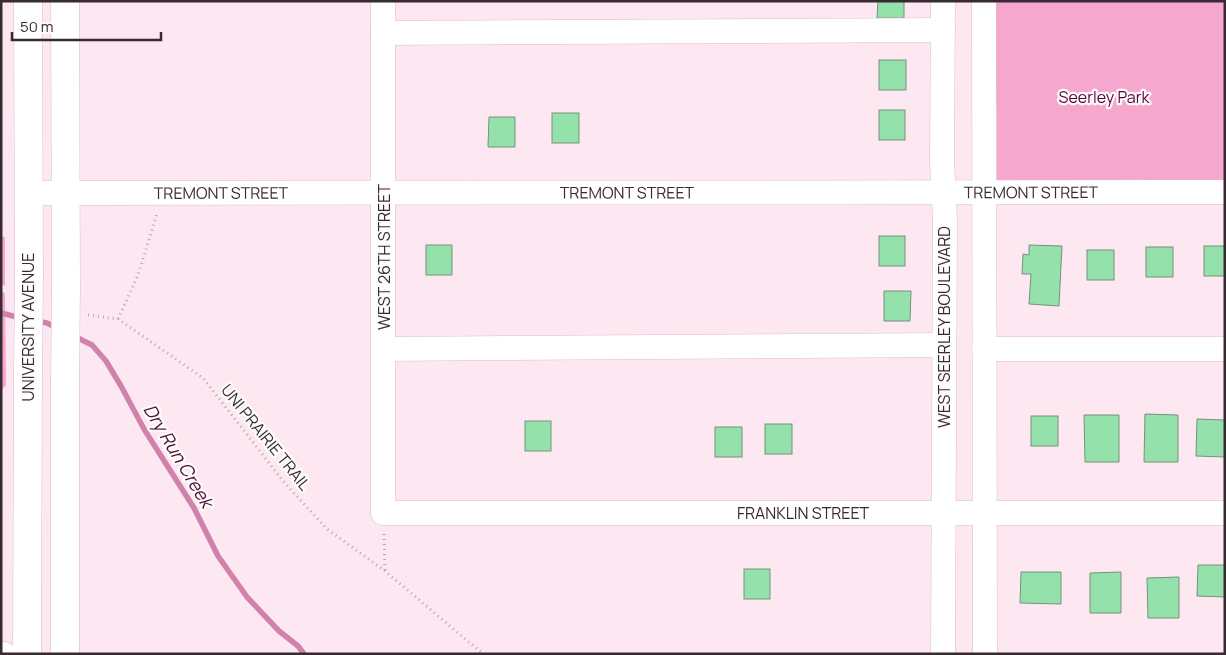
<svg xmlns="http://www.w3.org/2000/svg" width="1226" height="655" font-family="Manrope,sans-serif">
<rect width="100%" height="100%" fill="#fde8f1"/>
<g fill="#f5a7ce">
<rect x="984" y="1" width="241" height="191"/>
<path d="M1 237H5V286L1 284Z"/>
<path d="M1 291 5 293 6 385 1 391Z"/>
</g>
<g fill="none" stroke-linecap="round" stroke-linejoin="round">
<g stroke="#d082aa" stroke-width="5.5">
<path d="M1 313 21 318"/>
<path d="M35 321 47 323 57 328"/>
<path d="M72 335 92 345 106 361 121 386 144 429 194 508 218 556 247 597 279 631 298 646 304 654"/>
</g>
</g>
<g fill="#94e1ac" stroke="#76917d">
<path d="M878 1H904V18H877Z"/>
<rect x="879" y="60" width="27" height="30"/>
<rect x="879" y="110" width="26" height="30"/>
<rect x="552" y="113" width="27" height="30"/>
<path d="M489 117H515V147H488Z"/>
<rect x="879" y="236" width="26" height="30"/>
<rect x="426" y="245" width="26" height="30"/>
<path d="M1029 245 1062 246 1059 306 1029 304 1031 274H1022L1023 254 1029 255Z"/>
<rect x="1204" y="246" width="21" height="30"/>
<rect x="1146" y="247" width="27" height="30"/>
<rect x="1087" y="250" width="27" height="30"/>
<path d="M884 291H911L910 321H884Z"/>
<path d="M1145 414 1178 415V462H1144Z"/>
<path d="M1084 415H1119V462H1085Z"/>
<rect x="1031" y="416" width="27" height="30"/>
<path d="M1197 419 1225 420V457L1196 456Z"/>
<rect x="525" y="421" width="26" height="30"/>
<rect x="765" y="424" width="27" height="30"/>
<rect x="715" y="427" width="27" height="30"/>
<path d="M1198 565H1225V597L1197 596Z"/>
<rect x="744" y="569" width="26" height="30"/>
<path d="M1021 572H1061V604L1020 603Z"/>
<path d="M1121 572V613H1090V573Z"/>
<path d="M1179 577V618H1148L1147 578Z"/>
</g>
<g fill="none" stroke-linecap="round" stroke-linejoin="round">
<g stroke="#debccc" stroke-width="25">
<g id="minor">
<path id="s1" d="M383 1V513H1225"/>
<path d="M943 1 942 162 945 220 943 654"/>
<path d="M984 1 985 654"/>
<path d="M383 33 943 30"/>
<path id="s2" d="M29 193 1225 192"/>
<path d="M384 349 944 345"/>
<path d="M984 349H1225"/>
<path d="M1 654H4"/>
</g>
</g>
<g stroke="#debccc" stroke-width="29">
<g id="major">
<path d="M28 1 29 277"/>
<path d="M65 1 66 287"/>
<path d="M27 654 28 374"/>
<path d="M65 654V384"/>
</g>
</g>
<g stroke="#b8a6ae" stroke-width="3" stroke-dasharray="1 4" stroke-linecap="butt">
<path d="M88 315 118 319 203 378 283 481 327 529 385 571 483 654"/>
<path d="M118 319 138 275 157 214"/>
<path d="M384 534 385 571"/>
</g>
<use href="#minor" stroke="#fff" stroke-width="24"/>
<use href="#major" stroke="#fff" stroke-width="28"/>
<g stroke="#debccc" stroke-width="29" stroke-linecap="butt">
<g id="major-bridge">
<path d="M28 374 29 277"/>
<path d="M65 384 66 287"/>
</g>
</g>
<use href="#major-bridge" stroke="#fff" stroke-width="28"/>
</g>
<g text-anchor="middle" stroke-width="4.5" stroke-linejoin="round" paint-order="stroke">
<g font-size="16" fill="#5f003e" stroke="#fcfcfc">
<text x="1104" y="103">Seerley Park</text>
</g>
<g font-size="16" fill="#372a30" stroke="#fcfcfc">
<text dy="6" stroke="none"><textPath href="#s2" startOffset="598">TREMONT STREET</textPath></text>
<text dy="6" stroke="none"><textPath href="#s2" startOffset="192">TREMONT STREET</textPath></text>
<text dy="6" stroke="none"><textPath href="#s2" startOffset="1002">TREMONT STREET</textPath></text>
<text transform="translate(384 257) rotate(-90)" y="6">WEST 26TH STREET</text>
<text transform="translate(28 327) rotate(-90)" y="6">UNIVERSITY AVENUE</text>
<text transform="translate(944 327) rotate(-90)" y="6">WEST SEERLEY BOULEVARD</text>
<text transform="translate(266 437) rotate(51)" y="6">UNI PRAIRIE TRAIL</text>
<text dy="6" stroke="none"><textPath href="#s1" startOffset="932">FRANKLIN STREET</textPath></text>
</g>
<g font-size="18" font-style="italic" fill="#530e38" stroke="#fcfcfc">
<text transform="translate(178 456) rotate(59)" y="6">Dry Run Creek</text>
</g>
</g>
<rect width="1226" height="655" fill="none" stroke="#372a30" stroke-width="5"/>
<path d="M12 32v8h149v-8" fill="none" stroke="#372a30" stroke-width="2.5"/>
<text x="20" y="32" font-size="15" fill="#372a30" stroke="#fcfcfc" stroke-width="4" paint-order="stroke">50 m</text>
</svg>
